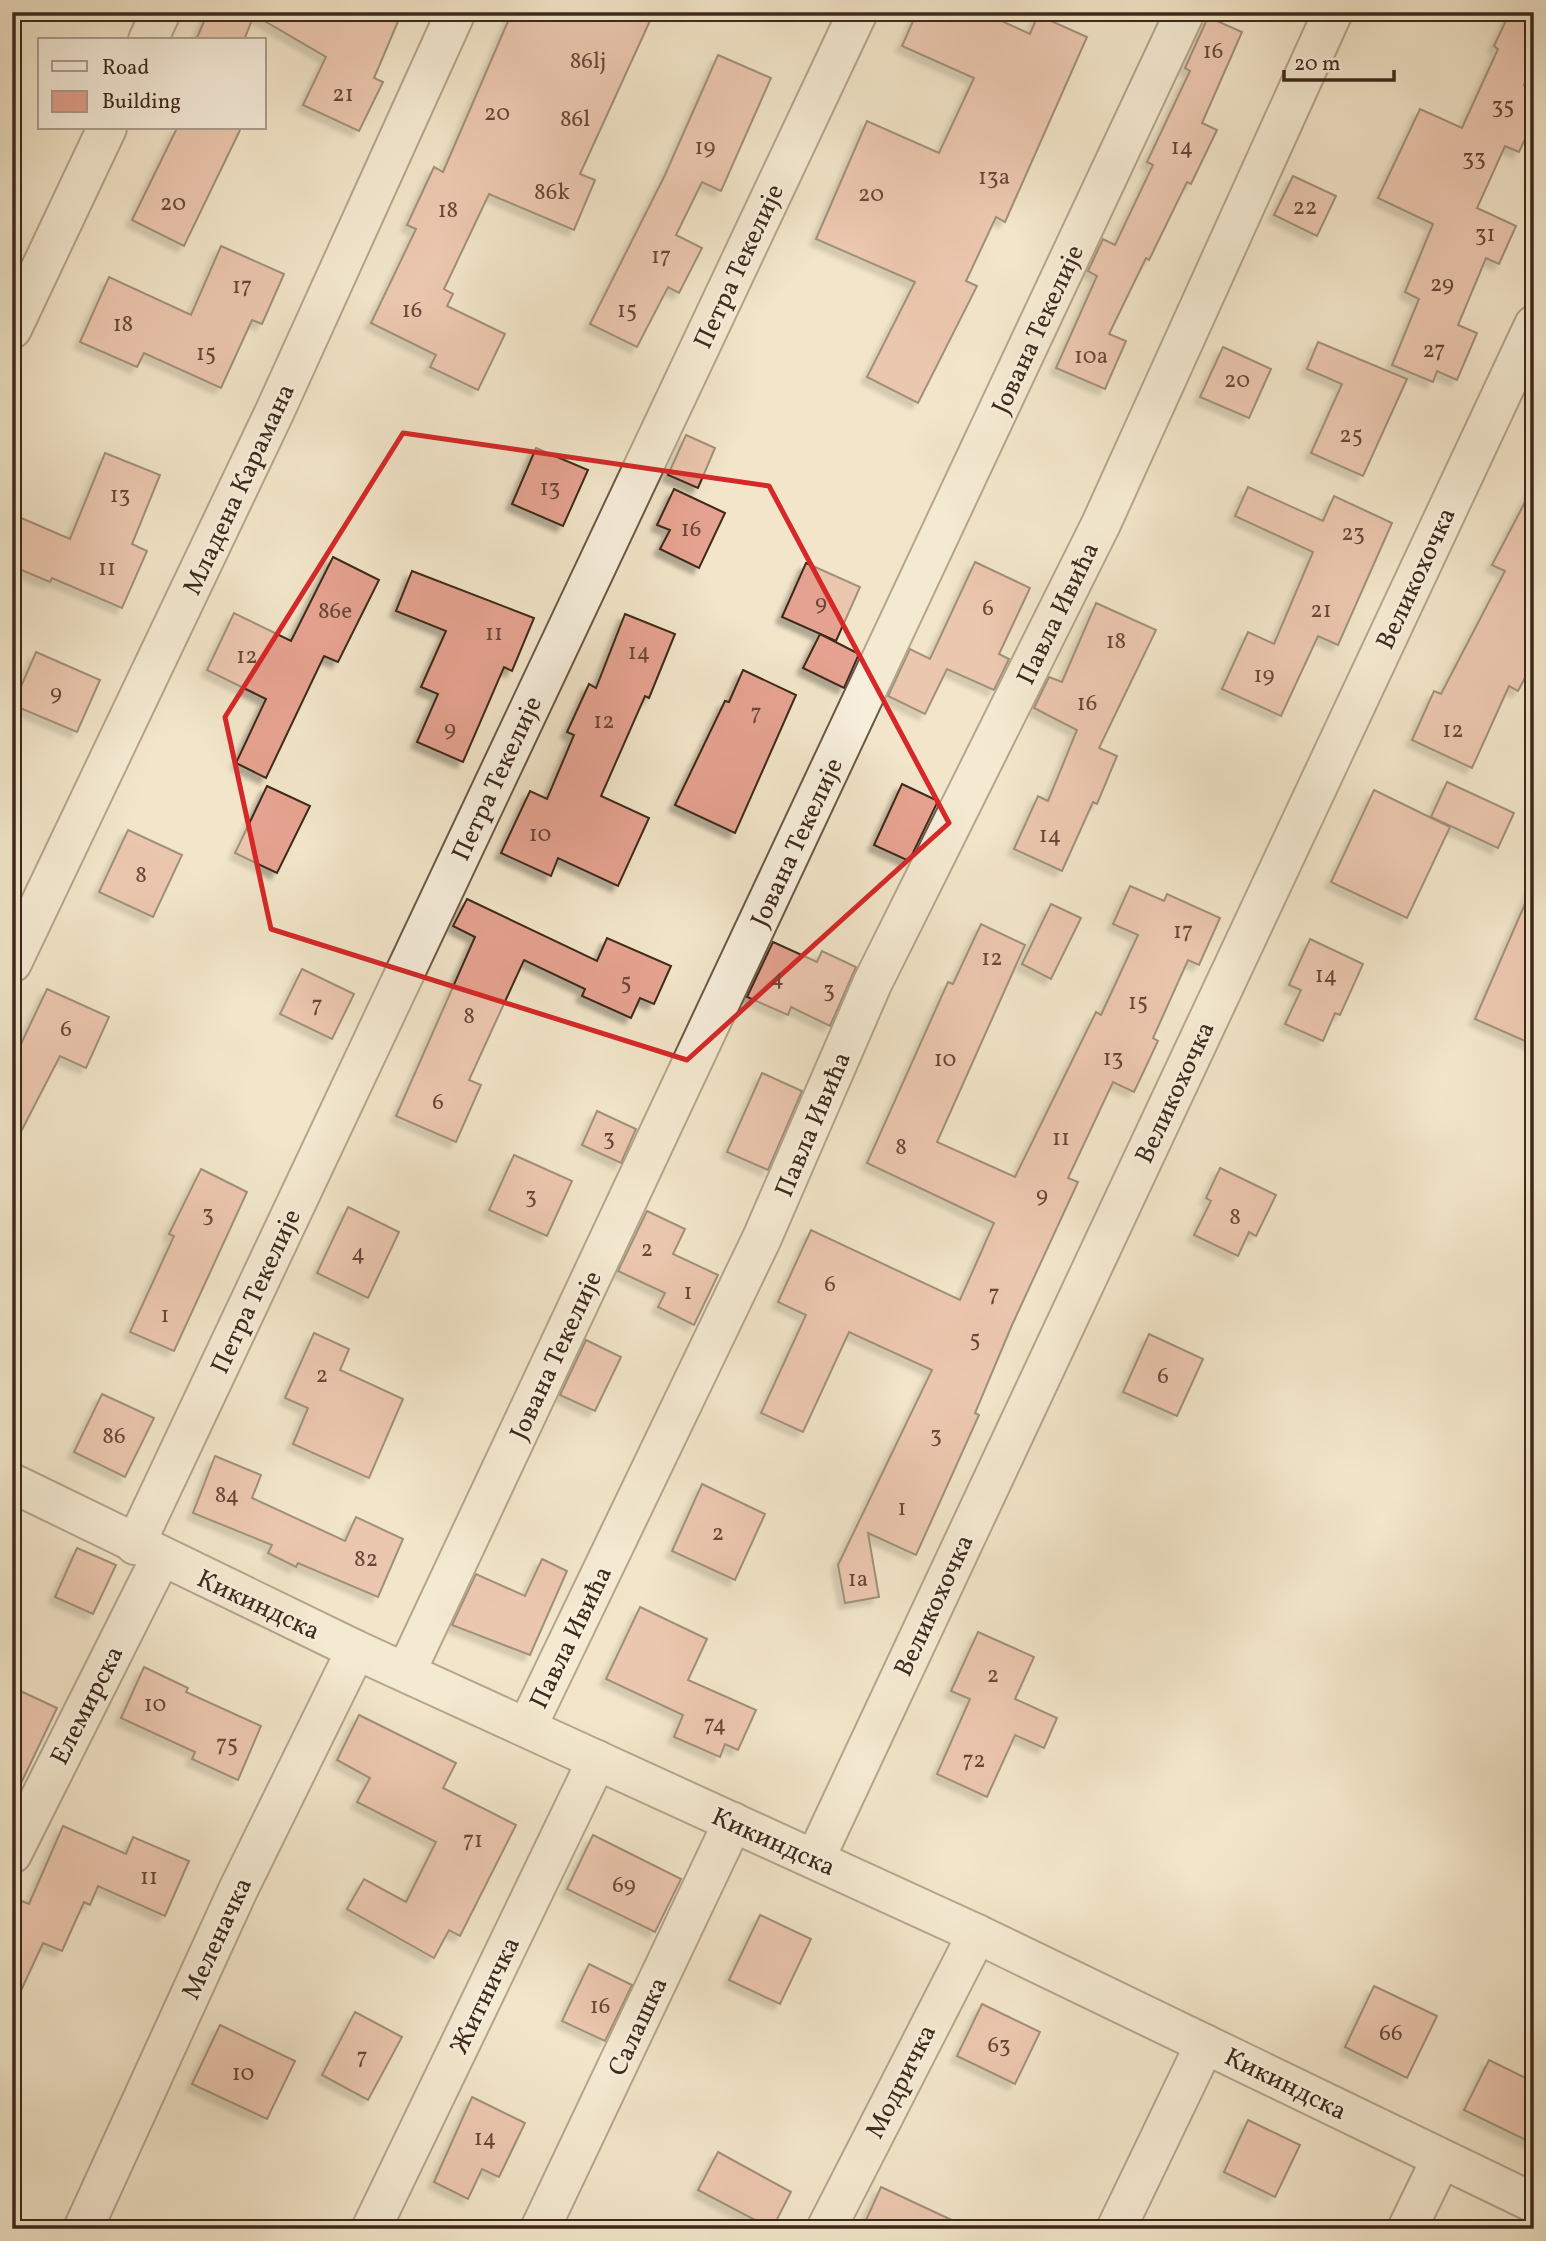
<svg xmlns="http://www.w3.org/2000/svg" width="1546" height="2241" font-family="Vollkorn,serif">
<defs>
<filter id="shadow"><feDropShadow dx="-6" dy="6" stdDeviation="2" flood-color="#0004"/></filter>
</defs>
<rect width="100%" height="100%" fill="#f2e5c9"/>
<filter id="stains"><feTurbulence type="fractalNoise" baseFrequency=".00286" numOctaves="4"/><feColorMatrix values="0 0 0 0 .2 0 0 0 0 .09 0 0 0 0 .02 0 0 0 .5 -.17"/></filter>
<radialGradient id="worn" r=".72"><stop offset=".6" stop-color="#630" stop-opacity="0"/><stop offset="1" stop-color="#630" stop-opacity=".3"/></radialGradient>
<g fill="#e5a290" stroke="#3e291b" stroke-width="2" filter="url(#shadow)">
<path d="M208 12H402L374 78 383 82 359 131 303 105 326 57 254 15 244 40H196Z"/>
<path d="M512 12H654L580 174 595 180 574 230 489 194 444 289 453 294 447 306 505 334 478 390 430 367 436 355 371 323 416 229 407 225 434 167 443 172Z"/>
<path d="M917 12H982L1030 34 1038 15 1087 37 1005 222 996 217 966 281 977 286 918 403 867 377 915 282 816 239 867 121 939 153 974 78 902 46Z"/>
<path d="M1509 14 1534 25V63L1524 85 1534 90V120L1519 152 1505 146 1477 208 1516 226 1499 264 1486 258 1458 325 1477 333 1457 380 1437 371 1433 382 1392 365 1419 299 1405 292 1433 224 1378 198 1420 109 1462 128 1498 49 1494 46Z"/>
<path d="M1208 17 1242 32 1202 123 1217 130 1191 184 1187 182 1149 260 1146 258 1109 334 1126 341 1105 389 1056 368 1097 276 1088 271 1103 239 1115 245 1153 165 1147 162 1190 71 1185 68Z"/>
<path d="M718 55 771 78 721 191 702 182 676 235 702 248 679 293 668 287 637 347 590 324 665 175Z"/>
<path d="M177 128H241L184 246 132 220Z"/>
<path d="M1293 176 1336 196 1317 236 1274 215Z"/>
<path d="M221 246 284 274 262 324 252 320 221 388 144 353 137 367 80 342 109 277 191 315Z"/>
<path d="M1318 342 1407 379 1363 476 1311 453 1342 384 1307 369Z"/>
<path d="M1223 347 1271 369 1249 418 1200 397Z"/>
<path d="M686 435 715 448 698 488 668 475Z"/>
<path d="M536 448 588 470 563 526 512 504Z"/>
<path d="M105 453 160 475 132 544 147 551 122 608 52 578 50 582 12 566V514L70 539Z"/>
<path d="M1534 485V661L1518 691 1509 686 1472 768 1412 740 1434 691 1441 694 1505 571 1492 565Z"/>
<path d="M1248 487 1323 521 1334 496 1392 523 1338 645 1318 636 1281 716 1222 689 1248 632 1274 644 1313 552 1235 516Z"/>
<path d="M674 489 725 513 699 568 660 549 670 530 657 525Z"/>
<path d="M333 557 379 580 338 662 324 656 266 778 236 763 266 699 207 670 234 613 291 641Z"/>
<path d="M975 562 1030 588 999 654 1009 659 994 690 947 669 925 714 888 696 910 649 930 659Z"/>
<path d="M806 563 860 587 836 641 782 617Z"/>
<path d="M412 571 534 618 512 671 504 667 463 762 417 742 438 694 421 687 446 631 396 611Z"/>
<path d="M1096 603 1156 630 1099 748 1117 756 1097 804 1093 802 1062 871 1014 849 1038 796 1048 801 1077 730 1034 708 1049 677 1062 682Z"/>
<path d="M625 614 675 634 649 698 645 696 601 796 649 818 618 886 558 858 551 876 501 853 530 791 547 799 574 735 567 732 589 684 596 688Z"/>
<path d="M820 634 859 654 844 688 803 668Z"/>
<path d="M36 652 100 680 77 732 13 705Z"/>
<path d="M743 670 796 695 735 833 675 805 725 701 729 702Z"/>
<path d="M1447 782 1514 813 1498 848 1431 817Z"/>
<path d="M902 784 938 801 909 861 874 845Z"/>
<path d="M267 786 310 806 277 873 235 853Z"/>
<path d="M1374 790 1450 827 1407 918 1331 882Z"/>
<path d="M128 830 182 855 153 917 99 892Z"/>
<path d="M1534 883V1045L1475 1019Z"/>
<path d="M1130 886 1164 901 1167 894 1220 918 1199 965 1188 960 1153 1038 1158 1041 1134 1092 1113 1082 1068 1178 1078 1182 1012 1325 975 1413 979 1415 916 1555 868 1533 879 1597 845 1603 838 1565 932 1370 849 1332 803 1432 761 1413 806 1315 778 1302 811 1230 960 1300 994 1223 867 1163 948 982 953 984 981 924 1025 945 937 1142 1015 1177 1096 1012 1101 1015 1138 935 1113 924Z"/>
<path d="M467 899 597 961 607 938 671 966 654 1004 640 998 631 1018 582 996 585 989 524 960 469 1080 481 1085 456 1142 396 1116 475 937 453 926Z"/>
<path d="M1051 904 1081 918 1051 979 1022 964Z"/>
<path d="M1310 939 1363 964 1340 1015 1335 1013 1323 1041 1285 1024 1301 990 1289 985Z"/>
<path d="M773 942 817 962 822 951 856 967 830 1026 791 1007 788 1015 747 997Z"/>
<path d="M302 969 354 994 332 1039 280 1014Z"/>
<path d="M47 989 109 1017 86 1068 60 1056 12 1149V1063Z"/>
<path d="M762 1073 802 1091 768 1170 727 1152Z"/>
<path d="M597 1111 636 1129 621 1163 582 1145Z"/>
<path d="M514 1155 572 1181 547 1236 489 1210Z"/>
<path d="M1220 1168 1276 1195 1256 1236 1249 1232 1238 1256 1194 1235 1211 1201 1206 1198Z"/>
<path d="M201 1169 247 1192 174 1351 130 1332 174 1236 169 1234Z"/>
<path d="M348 1207 399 1232 368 1298 317 1273Z"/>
<path d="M647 1211 685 1229 673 1254 718 1275 694 1325 658 1307 665 1293 618 1271Z"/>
<path d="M314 1333 349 1349 340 1370 403 1399 369 1478 293 1444 308 1408 285 1398Z"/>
<path d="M1149 1334 1203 1359 1177 1416 1123 1392Z"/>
<path d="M586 1340 621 1357 595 1411 560 1395Z"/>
<path d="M102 1394 154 1418 125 1477 74 1452Z"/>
<path d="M215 1456 261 1475 252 1498 345 1541 356 1517 403 1539 378 1597 298 1563 296 1567 268 1553 272 1545 193 1513Z"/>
<path d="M702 1484 765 1514 735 1580 672 1551Z"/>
<path d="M77 1548 116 1565 93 1614 55 1597Z"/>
<path d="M542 1559 567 1571 530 1655 452 1625 476 1574 525 1596Z"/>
<path d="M640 1607 707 1639 688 1680 756 1710 738 1750 725 1744 720 1757 674 1737 683 1715 606 1679Z"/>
<path d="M978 1632 1034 1657 1015 1699 1057 1718 1044 1748 1015 1735 987 1797 937 1774 970 1699 951 1691Z"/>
<path d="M144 1667 188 1688 186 1692 261 1726 238 1780 192 1759 195 1752 121 1718Z"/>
<path d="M12 1687 57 1708 12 1802Z"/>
<path d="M359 1715 456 1763 443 1788 516 1825 460 1936 449 1930 434 1958 347 1909 364 1879 406 1902 436 1842 357 1802 370 1778 337 1760Z"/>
<path d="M63 1826 126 1854 133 1837 189 1861 165 1916 98 1886 90 1905 84 1902 62 1951 43 1943 12 2010V1897L29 1904Z"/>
<path d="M593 1835 681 1879 655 1932 567 1889Z"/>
<path d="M760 1915 811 1939 780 2004 729 1980Z"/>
<path d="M589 1964 632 1985 605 2041 562 2021Z"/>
<path d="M1374 1986 1437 2016 1407 2078 1345 2047Z"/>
<path d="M982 2004 1040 2032 1015 2084 957 2056Z"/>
<path d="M355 2012 402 2037 368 2100 322 2075Z"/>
<path d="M220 2025 295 2061 267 2119 192 2084Z"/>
<path d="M1489 2060 1534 2082V2144L1464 2110Z"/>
<path d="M472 2097 525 2123 499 2177 482 2169 468 2199 434 2182Z"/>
<path d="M1248 2120 1300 2145 1275 2197 1224 2172Z"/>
<path d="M718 2152 791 2192 772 2229 698 2190Z"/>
<path d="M881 2187 971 2229H862Z"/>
</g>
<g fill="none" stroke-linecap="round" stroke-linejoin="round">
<g stroke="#6b5846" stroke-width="42">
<g id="minor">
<path d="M148 40 161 12"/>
<path d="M12 329 107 128"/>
<path d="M12 963 275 411 456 12"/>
<path d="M12 1483 356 1650 977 1934 1534 2203"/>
<path d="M135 1545 858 12"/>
<path d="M406 1672 1185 12"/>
<path d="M527 1727 762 1238 872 984 1101 524 1333 12"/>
<path d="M12 1854 161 1557"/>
<path d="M815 1859 1534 325"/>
<path d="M83 2229 238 1890 356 1650"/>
<path d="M371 2229 597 1760"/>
<path d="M540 2229 733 1822"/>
<path d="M826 2229 977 1934"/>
<path d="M1116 2229 1205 2044"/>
<path d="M1407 2229 1441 2159"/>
</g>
</g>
<use href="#minor" stroke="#f7eedc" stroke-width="38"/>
</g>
<path d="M0 0H1546V2241H0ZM403 433 769 486 949 823 687 1060 271 929 225 717Z" fill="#f2e5c9" fill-opacity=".55" fill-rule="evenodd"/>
<path fill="none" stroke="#d62828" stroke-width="5" stroke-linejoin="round" d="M403 433 769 486 949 823 687 1060 271 929 225 717Z"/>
<g text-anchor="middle" stroke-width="5" stroke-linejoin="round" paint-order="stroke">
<g font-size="23" fill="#684738">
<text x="1213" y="58">16</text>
<text x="588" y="68">86lj</text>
<text x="343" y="101">21</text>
<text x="1503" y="113">35</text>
<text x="497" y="120">20</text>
<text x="575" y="126">86l</text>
<text x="705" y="154">19</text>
<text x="1182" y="154">14</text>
<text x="1474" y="165">33</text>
<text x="994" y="184">13a</text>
<text x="552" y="199">86k</text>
<text x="871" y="201">20</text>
<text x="173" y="210">20</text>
<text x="1305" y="214">22</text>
<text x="448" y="217">18</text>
<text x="1485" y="241">31</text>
<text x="661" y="263">17</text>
<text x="1442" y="291">29</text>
<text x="242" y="293">17</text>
<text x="412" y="317">16</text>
<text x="627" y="317">15</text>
<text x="123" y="331">18</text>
<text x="1434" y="357">27</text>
<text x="206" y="360">15</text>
<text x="1091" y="363">10a</text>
<text x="1237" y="387">20</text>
<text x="1351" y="442">25</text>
<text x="550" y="495">13</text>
<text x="120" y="502">13</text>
<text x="691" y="536">16</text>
<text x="1353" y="540">23</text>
<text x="107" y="575">11</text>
<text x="821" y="610">9</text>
<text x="988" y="615">6</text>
<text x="1321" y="617">21</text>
<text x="335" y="618">86e</text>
<text x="494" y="640">11</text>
<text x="1116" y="648">18</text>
<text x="639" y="659">14</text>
<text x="247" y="663">12</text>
<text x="1264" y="682">19</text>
<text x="56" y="700">9</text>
<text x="1087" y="710">16</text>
<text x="756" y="720">7</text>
<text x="604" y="728">12</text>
<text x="450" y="736">9</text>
<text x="1453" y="737">12</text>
<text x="540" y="841">10</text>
<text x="1050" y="842">14</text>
<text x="141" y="882">8</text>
<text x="1183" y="938">17</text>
<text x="992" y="965">12</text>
<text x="1326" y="982">14</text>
<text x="777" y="985">4</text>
<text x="626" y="989">5</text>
<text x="829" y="997">3</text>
<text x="1138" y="1009">15</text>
<text x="317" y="1012">7</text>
<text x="469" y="1023">8</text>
<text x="66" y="1036">6</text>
<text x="1113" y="1065">13</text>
<text x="945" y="1066">10</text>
<text x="438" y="1109">6</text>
<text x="609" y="1145">3</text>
<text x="1061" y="1145">11</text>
<text x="901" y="1154">8</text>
<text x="1042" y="1202">9</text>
<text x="531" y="1203">3</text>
<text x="208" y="1221">3</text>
<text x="1235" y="1224">8</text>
<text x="647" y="1256">2</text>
<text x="358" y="1260">4</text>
<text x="830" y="1291">6</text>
<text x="688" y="1299">1</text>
<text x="994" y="1301">7</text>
<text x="165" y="1322">1</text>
<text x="975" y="1346">5</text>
<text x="322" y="1382">2</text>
<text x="1163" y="1383">6</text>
<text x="936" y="1442">3</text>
<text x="114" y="1443">86</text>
<text x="227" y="1502">84</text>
<text x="902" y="1515">1</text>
<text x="718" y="1540">2</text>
<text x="366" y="1566">82</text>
<text x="858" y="1586">1a</text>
<text x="993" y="1682">2</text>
<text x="155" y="1711">10</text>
<text x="715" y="1731">74</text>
<text x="227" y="1751">75</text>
<text x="974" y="1767">72</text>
<text x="473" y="1847">71</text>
<text x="149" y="1884">11</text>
<text x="624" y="1892">69</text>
<text x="600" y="2013">16</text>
<text x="1391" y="2040">66</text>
<text x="999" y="2052">63</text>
<text x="362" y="2064">7</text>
<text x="243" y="2080">10</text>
<text x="485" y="2145">14</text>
</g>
<g font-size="26" fill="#3e291b" stroke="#f7eedc">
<text transform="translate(738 266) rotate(-65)" y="9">Петра Текелије</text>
<text transform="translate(1037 329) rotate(-65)" y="9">Јована Текелије</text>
<text transform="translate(238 489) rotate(-65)" y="9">Младена Карамана</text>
<text transform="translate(1415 578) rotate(-65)" y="9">Великохочка</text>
<text transform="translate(1057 613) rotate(-64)" y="9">Павла Ивића</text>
<text transform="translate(496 778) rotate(-65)" y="9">Петра Текелије</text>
<text transform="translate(796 842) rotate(-65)" y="9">Јована Текелије</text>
<text transform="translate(1174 1092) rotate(-65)" y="9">Великохочка</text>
<text transform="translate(812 1124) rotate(-67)" y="9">Павла Ивића</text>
<text transform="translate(255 1291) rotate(-65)" y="9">Петра Текелије</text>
<text transform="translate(555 1355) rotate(-65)" y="9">Јована Текелије</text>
<text transform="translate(259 1604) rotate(25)" y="9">Кикиндска</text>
<text transform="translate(933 1605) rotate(-65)" y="9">Великохочка</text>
<text transform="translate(570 1637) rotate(-64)" y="9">Павла Ивића</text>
<text transform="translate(86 1705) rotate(-63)" y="9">Елемирска</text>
<text transform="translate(774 1841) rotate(24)" y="9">Кикиндска</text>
<text transform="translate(216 1938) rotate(-65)" y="9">Меленачка</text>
<text transform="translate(484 1995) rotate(-64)" y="9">Житничка</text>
<text transform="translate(637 2026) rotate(-65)" y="9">Салашка</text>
<text transform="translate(900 2081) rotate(-63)" y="9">Модричка</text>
<text transform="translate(1286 2083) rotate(26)" y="9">Кикиндска</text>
</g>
</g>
<rect width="1546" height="2241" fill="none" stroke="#f2e5c9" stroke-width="42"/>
<rect x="14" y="14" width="1518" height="2213" fill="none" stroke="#3e291b" stroke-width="3.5"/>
<rect x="21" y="21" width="1504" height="2199" fill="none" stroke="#3e291b" stroke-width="2"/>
<rect x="38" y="38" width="228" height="91" fill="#f7eedc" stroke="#ad9f8f" stroke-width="2"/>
<rect x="52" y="61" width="35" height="10" fill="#f7eedc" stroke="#ad9f8f" stroke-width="2"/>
<text x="102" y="74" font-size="21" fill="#3e291b">Road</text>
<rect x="52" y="91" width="35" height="21" fill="#e5a290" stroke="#ad9f8f" stroke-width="2"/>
<text x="102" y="108" font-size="21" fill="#3e291b">Building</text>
<path d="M1284 70v10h110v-10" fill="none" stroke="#3e291b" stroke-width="3.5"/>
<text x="1294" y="70" font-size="21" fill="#3e291b" stroke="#f7eedc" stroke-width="5" paint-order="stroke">20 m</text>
<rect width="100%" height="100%" filter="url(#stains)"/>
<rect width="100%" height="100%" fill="url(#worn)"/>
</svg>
